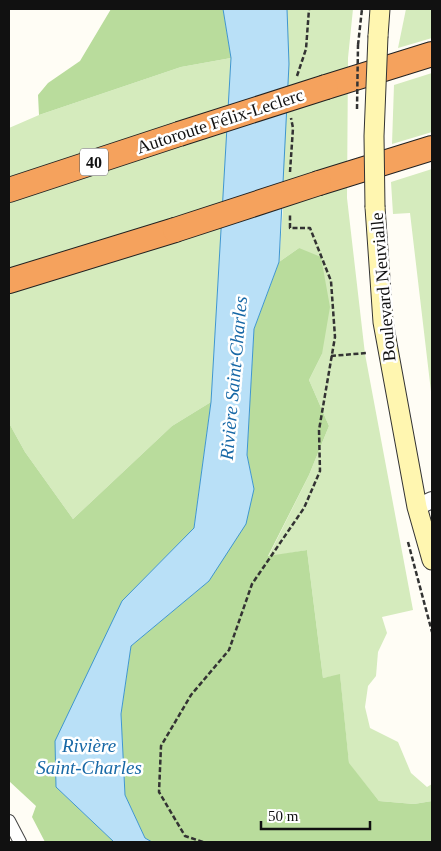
<svg xmlns="http://www.w3.org/2000/svg" width="441" height="851" font-family="Georgia,serif">
<rect width="100%" height="100%" fill="#fffdf5"/>
<g fill="#d5ebbd">
<path d="M287 9H353L348 58 347 198 365 354 413 610 382 617 387 633 378 652 376 676 368 686 365 707 370 728 398 742 411 773 427 787 432 784V801L414 804 379 801 349 764 340 675 323 678 307 550 268 557 309 475 329 426 309 380 322 354 299 248 279 262 283 208V166L289 64Z"/>
<path d="M406 9H432V38L398 48Z"/>
<path d="M231 58 211 402 172 426 73 519 25 452 9 423V128L39 115 181 67Z"/>
<path d="M432 73V132L392 144 394 85Z"/>
<path d="M432 169V400L410 213 393 214 391 182Z"/>
</g>
<g fill="#b9dc9c">
<path d="M111 9H223L231 58 181 67 39 115 38 95 48 83 80 61Z"/>
<path d="M299 248 321 257 330 307 322 354 309 380 329 426 309 475 268 556 307 550 323 678 340 674 349 763 379 801 414 804 432 801V842H152L145 838 125 795 121 714 131 646 209 581 254 489 247 455 254 329 279 262Z"/>
<path d="M211 402 194 528 122 601 56 787 114 842H45L32 817 36 806 9 781V423L25 452 73 519 172 426Z"/>
</g>
<path fill="#b9e0f7" stroke="#3f96cf" d="M223 9H287L289 64 279 262 254 329 247 455 254 489 246 524 209 581 131 646 121 714 125 795 145 838 152 842H114L56 787 55 741 122 601 194 528 211 402 231 58Z"/>
<g fill="none" stroke-linecap="round" stroke-linejoin="round">
<g stroke="#444" stroke-width="14">
<path id="minor" d="M9 821 20 842"/>
</g>
<g stroke="#444" stroke-width="18">
<path id="tertiary" d="M417 507 432 500"/>
</g>
<g stroke="#333" stroke-width="21">
<g id="secondary">
<path d="M378 36 380 9"/>
<path d="M375 207 383 322 417 507 432 560"/>
</g>
</g>
<g stroke="#222" stroke-width="26">
<g id="motorway">
<path d="M326 87 432 54"/>
<path d="M319 183 432 148"/>
<path d="M9 190 179 134"/>
<path d="M9 281 175 230"/>
</g>
</g>
<g stroke="#333" stroke-width="2.5" stroke-dasharray="5 2.5" stroke-linecap="butt">
<path d="M358 45 362 9"/>
<path d="M297 76 306 49 309 9"/>
<path d="M290 172 293 128 291 118"/>
<path d="M331 356 366 353"/>
<path d="M408 542 432 632"/>
<path d="M203 842 185 836 159 792 161 746 191 695 229 650 252 584 304 508 320 471 319 430 335 337 331 281 310 228H290V213"/>
</g>
<use href="#minor" stroke="#fff" stroke-width="12"/>
<use href="#tertiary" stroke="#fff" stroke-width="16"/>
<use href="#secondary" stroke="#fff6b0" stroke-width="19"/>
<use href="#motorway" stroke="#f5a25d" stroke-width="24"/>
<g stroke="#333" stroke-width="21" stroke-linecap="butt">
<path id="secondary-bridge" d="M375 207 374 136 378 36"/>
</g>
<g stroke="#222" stroke-width="26" stroke-linecap="butt">
<g id="motorway-bridge">
<path d="M179 134 326 87"/>
<path d="M175 230 319 183"/>
</g>
</g>
<path stroke="#333" stroke-width="2.5" stroke-dasharray="5 2.5" stroke-linecap="butt" d="M357 109 358 45"/>
<use href="#secondary-bridge" stroke="#fff6b0" stroke-width="19"/>
<use href="#motorway-bridge" stroke="#f5a25d" stroke-width="24"/>
</g>
<g text-anchor="middle" stroke-width="5" stroke-linejoin="round" paint-order="stroke">
<rect fill="#fff" stroke="#585858" stroke-width="1" x="80" y="148.5" width="28" height="27" rx="4"/>
<g font-size="16" font-weight="bold" fill="#111">
<text x="94" y="168">40</text>
</g>
<g font-size="18" fill="#111" stroke="#fff">
<text transform="translate(220 121) rotate(-18)" y="6">Autoroute Félix-Leclerc</text>
<text transform="translate(383 287) rotate(-95)" y="6">Boulevard Neuvialle</text>
</g>
<g font-size="19" font-style="italic" fill="#1768a6" stroke="#fff">
<text transform="translate(233 378) rotate(-85)" y="7">Rivière Saint-Charles</text>
<text x="89" y="752">Rivière<tspan x="89" dy="22">Saint-Charles</tspan></text>
</g>
</g>
<rect width="441" height="851" fill="none" stroke="#111111" stroke-width="20"/>
<path d="M261 821v8h109v-8" fill="none" stroke="#111111" stroke-width="2.5"/>
<text x="268" y="821" font-size="15" fill="#111111" stroke="#ffffff" stroke-width="4" paint-order="stroke">50 m</text>
</svg>
